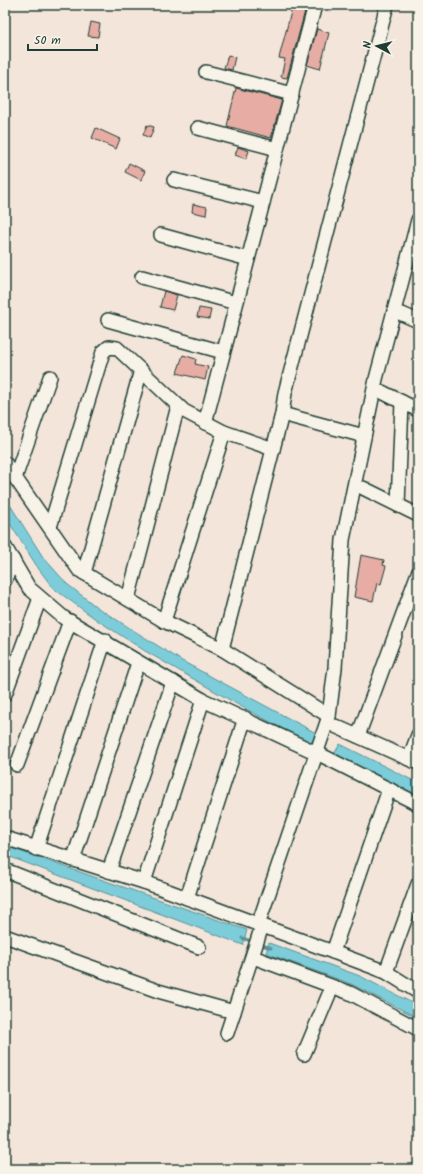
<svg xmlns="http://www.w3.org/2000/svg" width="423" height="1174" font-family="Kalam,sans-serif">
<rect width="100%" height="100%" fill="#f4e5da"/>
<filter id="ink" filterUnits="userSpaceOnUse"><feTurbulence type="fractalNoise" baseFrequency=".025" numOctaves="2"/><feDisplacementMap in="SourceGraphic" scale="8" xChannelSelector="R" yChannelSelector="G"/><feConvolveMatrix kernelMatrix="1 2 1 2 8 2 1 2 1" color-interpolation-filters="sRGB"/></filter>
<g filter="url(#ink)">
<g fill="#7dccd9" stroke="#579397">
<path d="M5 497 43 557 67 584 98 608 182 661 316 733 312 744 242 707 145 651 97 620 53 588 38 568 5 516Z"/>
<path d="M340 744 418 783V797L334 754Z"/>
<path d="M5 846 247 930 243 945 5 855Z"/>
<path d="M269 943 360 976 418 1006V1018L351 984 266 953Z"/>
</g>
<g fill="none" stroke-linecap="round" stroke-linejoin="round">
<g stroke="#579397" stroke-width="3">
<path d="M242 938 254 942"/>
<path d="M259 944 271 948"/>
</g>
</g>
<g fill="#e7ada4" stroke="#1f3d34">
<path d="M292 8 305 11 287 78 281 77 285 59 279 58Z"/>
<path d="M91 22 100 24 98 37 88 36Z"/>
<path d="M317 29 329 33 320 69 307 65Z"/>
<path d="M228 55 235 57 232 70 224 68Z"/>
<path d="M236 88 282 100 271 138 227 126Z"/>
<path d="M147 125 154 127 150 138 143 135Z"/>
<path d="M96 128 120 139 116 149 92 138Z"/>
<path d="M238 147 249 151 246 159 235 155Z"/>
<path d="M129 163 145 171 141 180 125 172Z"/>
<path d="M193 204 207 207 206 215 192 212Z"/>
<path d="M164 291 177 295 173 310 160 307Z"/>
<path d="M199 308 211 310 209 319 197 317Z"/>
<path d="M183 355 196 359 195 364 208 367 205 380 177 373Z"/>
<path d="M361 555 384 560 383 565 386 566 381 584 377 583 373 601 354 597Z"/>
</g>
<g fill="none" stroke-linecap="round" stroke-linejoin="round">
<g stroke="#1f3d34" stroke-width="16">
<g id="minor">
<path d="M206 72 292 94"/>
<path d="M198 128 277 149"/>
<path d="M174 180 263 202"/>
<path d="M161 235 248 259"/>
<path d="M142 277 236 303"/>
<path d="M402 314 418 321"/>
<path d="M108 320 223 352"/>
<path d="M382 392 418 410"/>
<path d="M282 414 364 436"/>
<path d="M205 423 315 5"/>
<path d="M5 463 79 570 164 621 222 649 329 716"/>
<path d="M15 478 50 377"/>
<path d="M363 488 418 515"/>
<path d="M398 505 402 402"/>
<path d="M50 527 103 352 109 347 117 348 184 411 224 432 273 449"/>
<path d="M5 547 29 588 64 618 203 700 321 755 418 804"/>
<path d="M84 573 141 370"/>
<path d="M5 580 13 560"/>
<path d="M128 599 178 406"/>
<path d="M164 621 224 432"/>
<path d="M222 649 282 414 285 393 387 5"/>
<path d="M5 694 40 598"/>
<path d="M335 726 418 763"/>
<path d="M358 736 418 573"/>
<path d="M409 759 418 735"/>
<path d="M17 765 70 621"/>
<path d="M5 838 144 882 333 952 386 972 418 992"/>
<path d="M36 849 105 640"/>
<path d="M73 860 138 663"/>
<path d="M5 870 199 947"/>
<path d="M109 871 173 682"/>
<path d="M144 882 203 700"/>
<path d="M187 898 245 718"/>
<path d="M258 925 329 716 335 668 343 540 376 379 418 220"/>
<path d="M5 936 158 991 234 1012"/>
<path d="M333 952 389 789"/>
<path d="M253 957 350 993 418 1029"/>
<path d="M386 972 418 884"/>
<path d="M227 1033 262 926"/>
<path d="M304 1054 332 987"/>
</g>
</g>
<use href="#minor" stroke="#f7f3e8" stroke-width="13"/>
</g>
</g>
<rect width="423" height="1174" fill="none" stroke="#f7f3e8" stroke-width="20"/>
<rect x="10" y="10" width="403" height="1154" fill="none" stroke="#1f3d34" stroke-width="1.5" filter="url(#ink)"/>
<g transform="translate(377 46) rotate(277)" stroke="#f7f3e8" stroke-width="3" paint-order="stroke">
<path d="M0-3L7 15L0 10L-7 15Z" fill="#1f3d34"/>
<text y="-6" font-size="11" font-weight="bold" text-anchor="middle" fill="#1f3d34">N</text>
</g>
<path d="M28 44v6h69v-6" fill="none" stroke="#1f3d34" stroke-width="2"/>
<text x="34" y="44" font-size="12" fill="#1f3d34" stroke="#f7f3e8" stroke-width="3" paint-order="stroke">50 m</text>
</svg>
